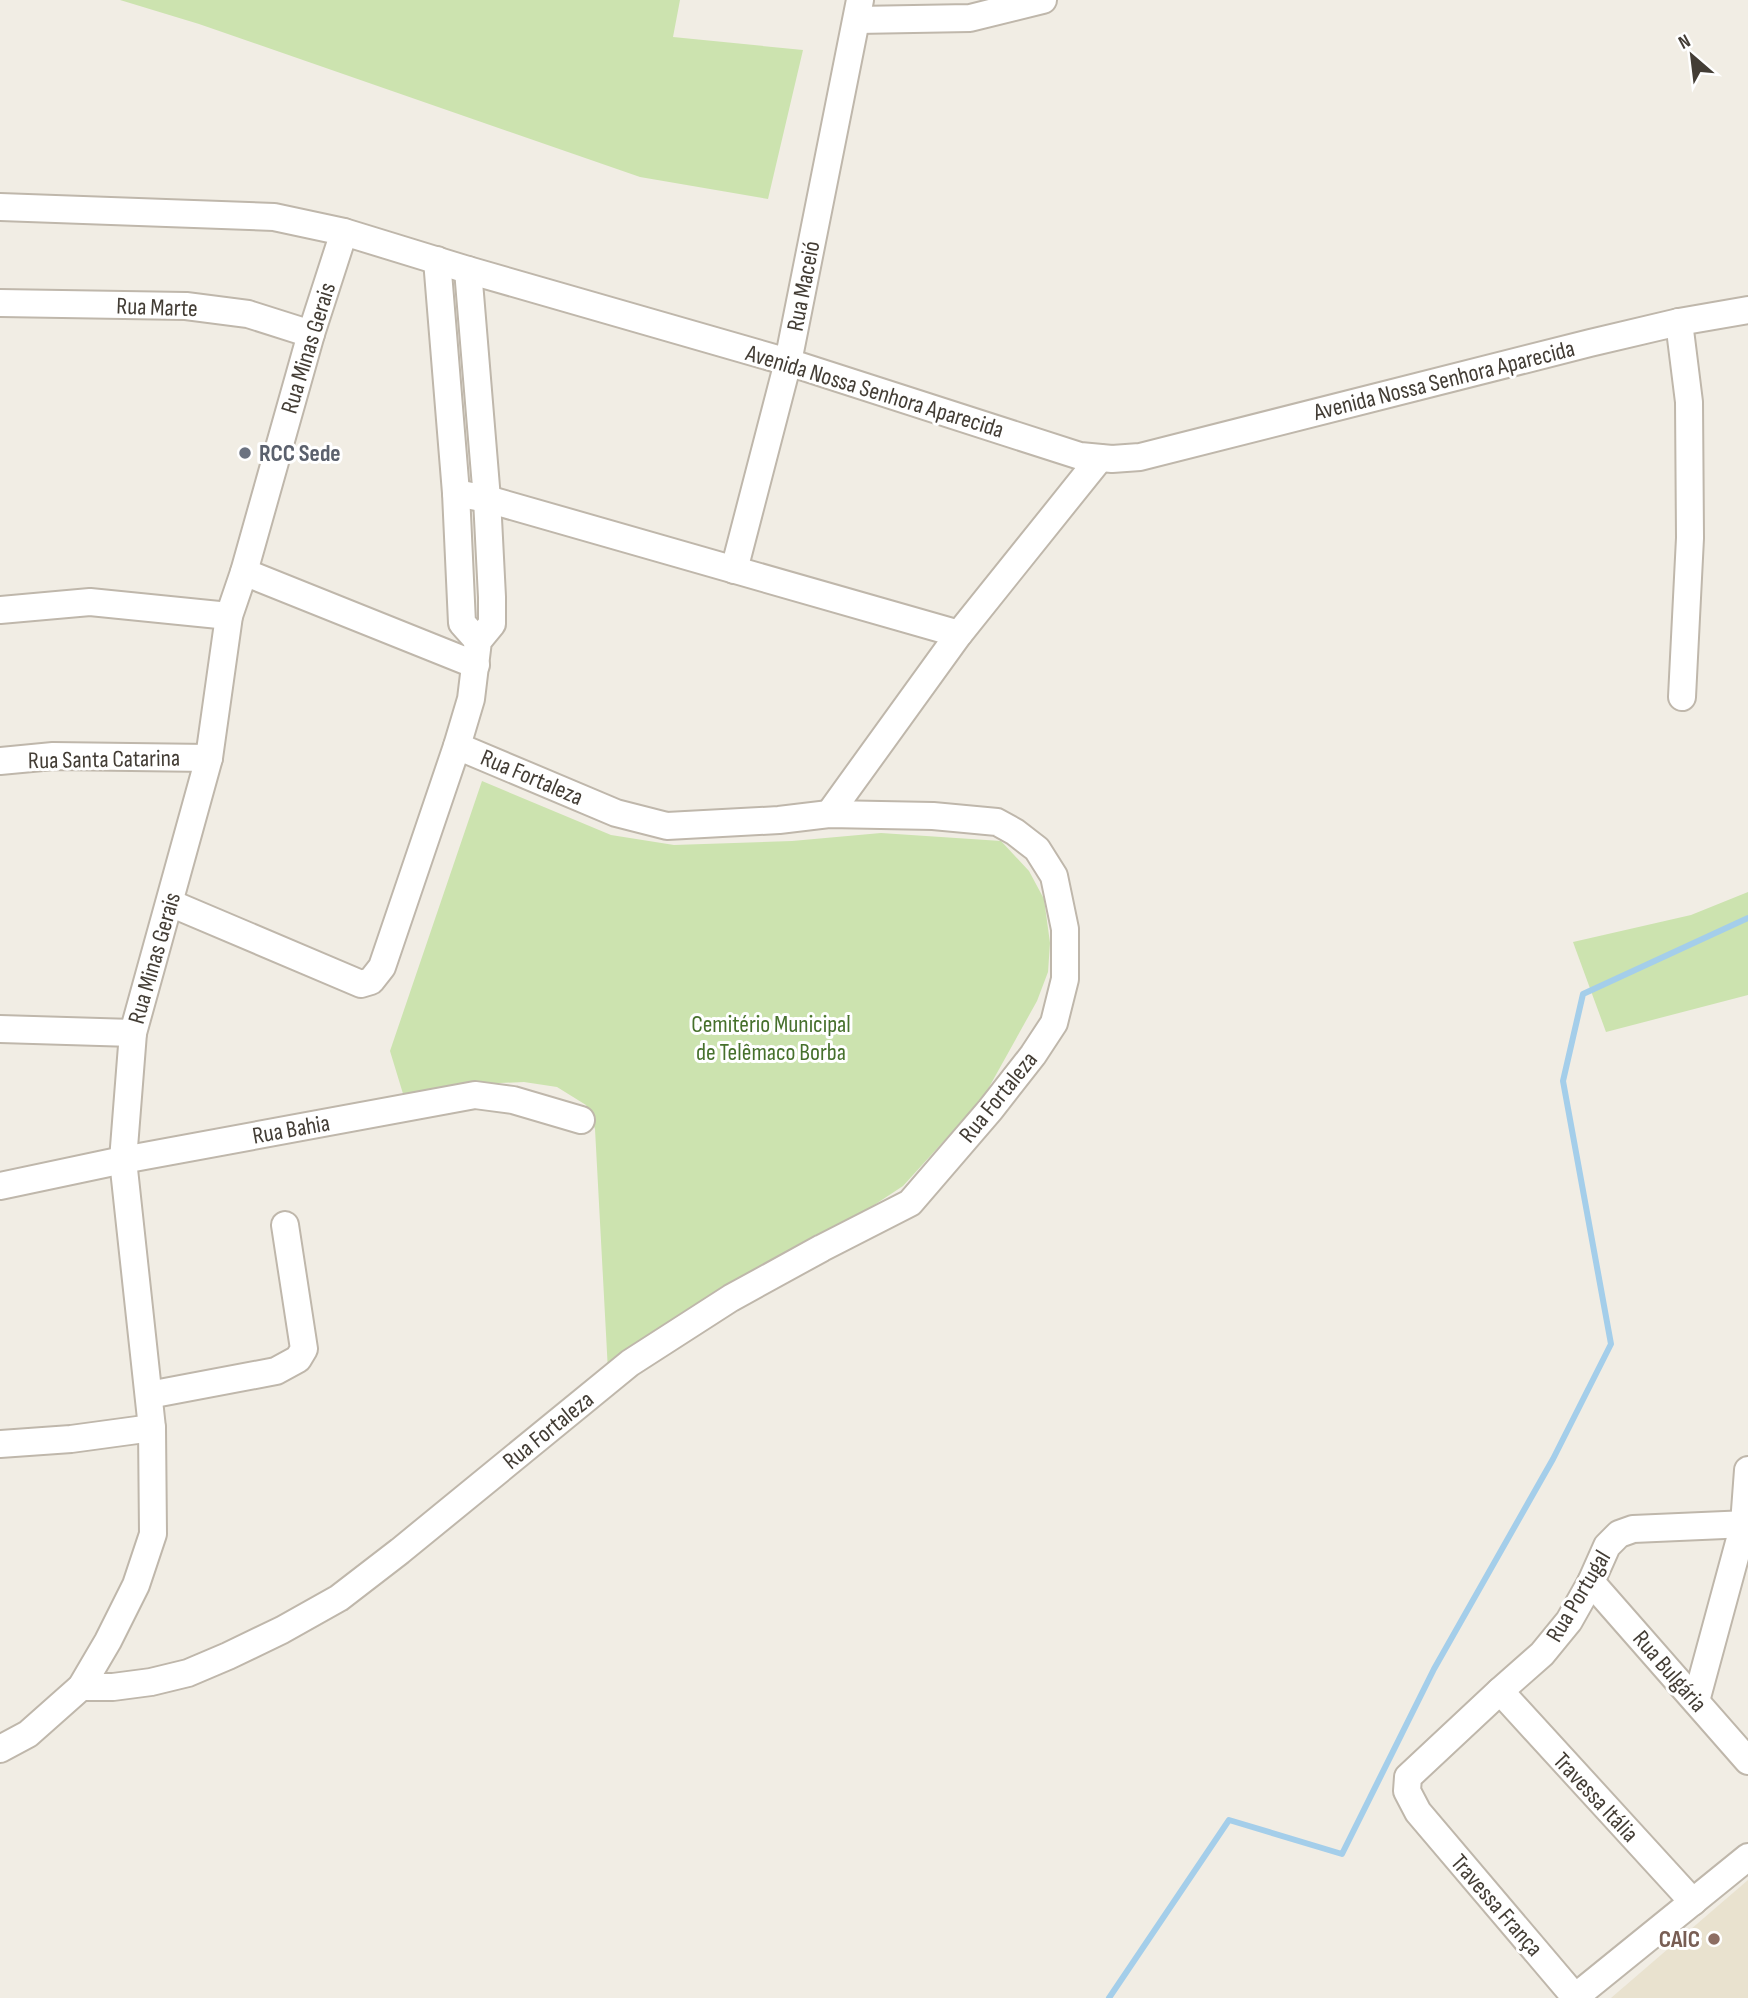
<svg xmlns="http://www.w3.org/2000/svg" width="1748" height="1998" font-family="'Sofia Sans Condensed',sans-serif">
<rect width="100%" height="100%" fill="#f1ede4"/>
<path fill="#e9e2cf" d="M1748 1880V1998H1611Z"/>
<g fill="#cce3af">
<path d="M120 0H680L673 37 803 50 768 199 640 177 199 24Z"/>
<path d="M482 781 611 835 674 845 792 841 881 833 1001 841 1029 871 1044 899 1050 943 1048 972 1037 1001 983 1098 903 1186 815 1244 608 1371 595 1129 586 1105 557 1087 524 1082 479 1084 404 1097 390 1051Z"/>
<path d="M1748 892V995L1606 1032 1573 942 1691 915Z"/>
</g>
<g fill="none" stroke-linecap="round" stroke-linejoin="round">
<path stroke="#a4ceea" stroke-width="6" d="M1109 1998 1229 1820 1342 1854 1434 1669 1553 1459 1611 1344 1563 1081 1583 994 1748 918"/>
<g stroke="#bfb7ab" stroke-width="30">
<g id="minor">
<path d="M857 20 970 18 1043 0"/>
<path d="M0 207 274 217 344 232 468 270 788 362 1080 456 1112 459 1140 457 1590 343 1679 322 1748 310"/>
<path d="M437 260 456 493 462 623 478 641"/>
<path d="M0 303 186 306 248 314 311 334"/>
<path d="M1679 322 1689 402 1690 538 1682 697"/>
<path d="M456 493 487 499 959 634"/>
<path d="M734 570 788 362 860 0"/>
<path d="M244 572 476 665"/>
<path d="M0 610 90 602 229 616"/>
<path d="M0 761 53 756 209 758"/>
<path d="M829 814 959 634 1100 458"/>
<path d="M170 903 361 984 371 981 382 967 457 746 471 699 478 641 492 624V597L487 499 468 270"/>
<path d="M0 1029 133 1033"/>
<path d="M0 1186 123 1160 475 1095 513 1100 581 1120"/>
<path d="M149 1395 276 1371 298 1359 304 1349 285 1225"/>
<path d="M0 1444 71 1439 152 1428"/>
<path d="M1591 1582 1748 1761"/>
<path d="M81 1687H113L151 1682 188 1673 228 1656 282 1630 339 1598 400 1551 630 1363 731 1298 822 1248 910 1203 990 1110 1033 1055 1054 1023 1065 979V929L1054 876 1037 849 1015 832 997 822 933 816 829 814 779 820 667 826 616 813 457 746"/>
<path d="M1500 1691 1693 1902"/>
<path d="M1696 1701 1744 1524 1748 1470"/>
<path d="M0 1749 28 1734 81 1687 108 1641 136 1585 153 1534 152 1428 123 1160 133 1033 209 758 229 616 244 572 311 334 344 232"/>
<path d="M1575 1997 1418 1812 1407 1791 1408 1777 1500 1691 1542 1654 1569 1621 1591 1582 1607 1546 1619 1534 1633 1529 1748 1524"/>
<path d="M1574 1998 1748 1857"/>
</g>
</g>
<use href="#minor" stroke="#fff" stroke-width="26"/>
</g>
<circle fill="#6b7280" stroke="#fff" stroke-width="2.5" cx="245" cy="453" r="7"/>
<circle fill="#8d6e63" stroke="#fff" stroke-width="2.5" cx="1714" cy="1939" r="7"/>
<g text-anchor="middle" stroke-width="6" stroke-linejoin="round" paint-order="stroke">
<g font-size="24" fill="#433d35" stroke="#fff">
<text transform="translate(803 286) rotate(-79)" y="8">Rua Maceió</text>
<text transform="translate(157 307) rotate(2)" y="8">Rua Marte</text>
<text transform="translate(308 348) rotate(-73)" y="8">Rua Minas Gerais</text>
<text transform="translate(1444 380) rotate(-14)" y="8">Avenida Nossa Senhora Aparecida</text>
<text transform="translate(875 391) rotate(17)" y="8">Avenida Nossa Senhora Aparecida</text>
<text transform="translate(104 759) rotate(-1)" y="8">Rua Santa Catarina</text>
<text transform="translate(532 777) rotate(23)" y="8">Rua Fortaleza</text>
<text transform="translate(154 958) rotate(-74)" y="8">Rua Minas Gerais</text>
<text transform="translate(998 1097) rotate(-51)" y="8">Rua Fortaleza</text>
<text transform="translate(291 1129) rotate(-10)" y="8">Rua Bahia</text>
<text transform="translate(548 1430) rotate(-39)" y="8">Rua Fortaleza</text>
<text transform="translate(1578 1596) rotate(-59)" y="8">Rua Portugal</text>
<text transform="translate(1670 1671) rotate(49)" y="8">Rua Bulgária</text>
<text transform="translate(1596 1797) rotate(47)" y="8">Travessa Itália</text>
<text transform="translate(1497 1905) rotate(49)" y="8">Travessa França</text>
</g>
<g font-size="24" font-weight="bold" fill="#5b616d" stroke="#fff" text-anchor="start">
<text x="259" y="461">RCC Sede</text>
</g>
<g font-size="24" fill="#46702c" stroke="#fff">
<text x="771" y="1032">Cemitério Municipal<tspan x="771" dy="28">de Telêmaco Borba</tspan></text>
</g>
<g font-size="24" font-weight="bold" fill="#785e54" stroke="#fff" text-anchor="end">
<text x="1700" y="1947">CAIC</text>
</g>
</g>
<g transform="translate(1692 56) rotate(332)" stroke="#ffffff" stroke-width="5" paint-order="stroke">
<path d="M0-5L12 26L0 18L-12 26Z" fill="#433d35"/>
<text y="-10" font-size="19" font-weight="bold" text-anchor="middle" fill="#433d35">N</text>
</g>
</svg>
